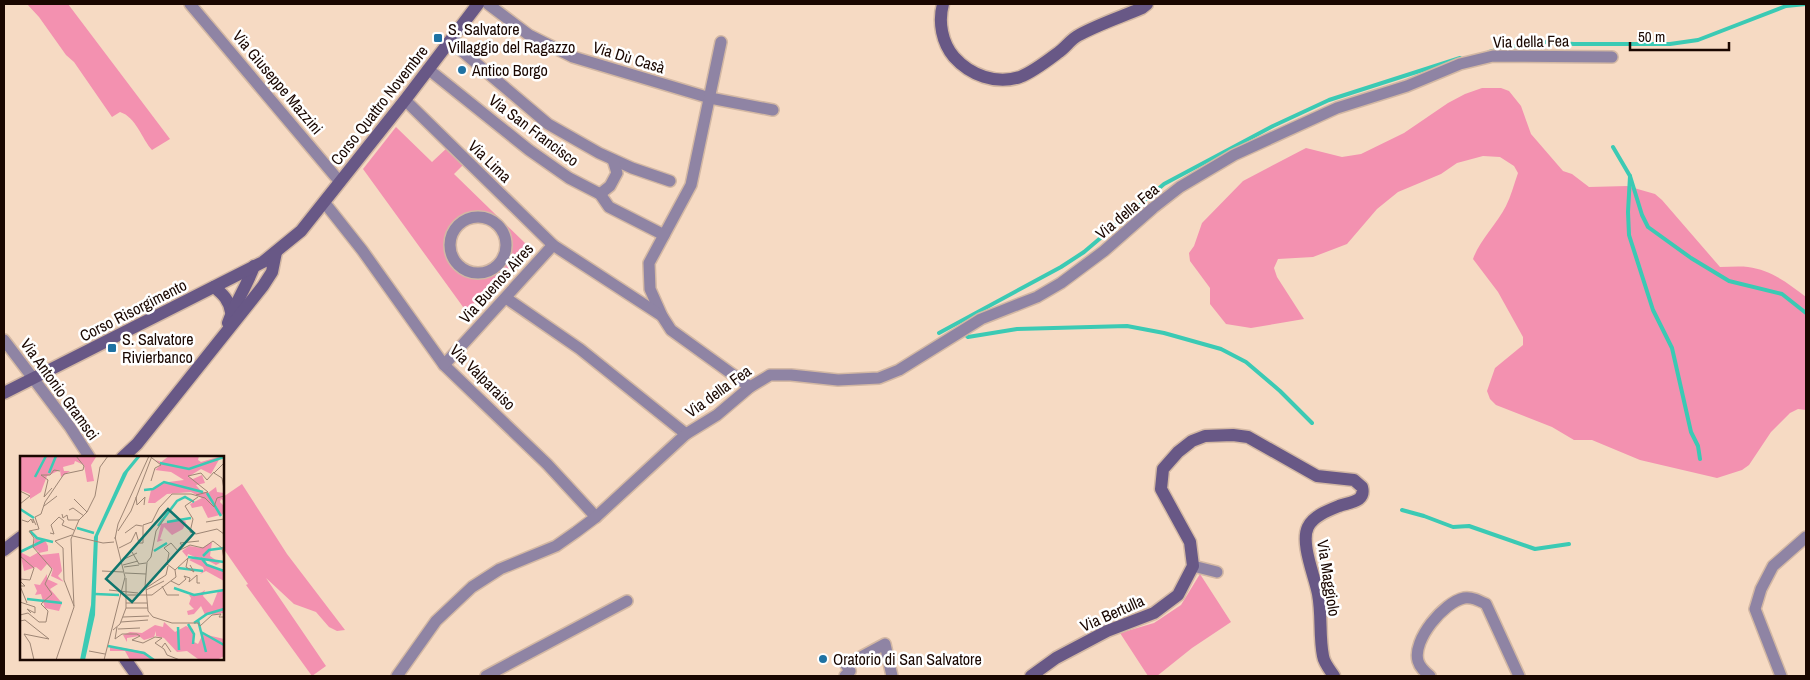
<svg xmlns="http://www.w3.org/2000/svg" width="1810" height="680" font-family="'Archivo Narrow',sans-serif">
<rect width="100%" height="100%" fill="#f6dac3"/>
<g fill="#f391b0" fill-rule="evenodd">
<path d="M27 4H68L170 139 152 150C142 139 136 117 120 112L112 117 74 62 66 55 39 17Z"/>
<path d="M1482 88H1501L1509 91 1521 106 1531 134 1563 171 1572 174 1589 187 1627 186 1655 194 1662 200 1720 267C1729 267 1739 266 1748 267 1771 270 1788 283 1806 297V410L1798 409 1790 413 1771 432 1749 465 1742 470 1717 478 1640 460 1592 440H1574L1552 427 1496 405 1490 399 1487 391 1495 368 1523 345V337L1498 292 1473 259C1479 241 1497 224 1506 206 1511 196 1514 184 1518 173L1514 166 1500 157 1483 156 1457 163 1441 174 1398 192 1377 209 1347 244 1313 257 1278 259 1274 268 1277 277 1304 319 1251 328 1226 324 1210 304V288L1190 261 1189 253 1194 246 1202 223 1243 181 1306 148 1342 157 1361 154 1404 133 1448 103 1465 94Z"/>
<path d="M396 127 432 162 448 147 465 163 454 174 526 244 520 257 466 311 363 169ZM477 217C515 219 517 271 480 274 444 276 438 224 477 217Z"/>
<path d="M242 484 287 554 345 630 337 631 329 627 316 612 294 604 266 578 326 666 312 676 246 585 248 584 223 548V497Z"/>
<path d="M1200 574 1231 622 1192 648 1157 676H1148L1120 633 1154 623 1181 605Z"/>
</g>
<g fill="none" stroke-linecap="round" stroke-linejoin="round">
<g stroke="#3bcab4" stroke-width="4">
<path d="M1489 52 1508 47 1547 42 1574 44H1670L1698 40 1786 6 1806 4"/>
<path d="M1613 147 1630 176 1642 215 1648 227 1691 258 1729 281 1782 294 1806 313"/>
<path d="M1630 176 1628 212 1629 235 1653 310 1672 348 1691 432 1698 446 1700 459"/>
<path d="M939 333 1061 267 1084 252 1164 184 1273 126 1329 100 1460 58"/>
<path d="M964 333 968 337 1017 329 1127 326 1164 333 1221 349 1246 362 1280 391 1312 423"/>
<path d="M1402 510 1424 516 1453 527 1469 526 1535 549 1569 544"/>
</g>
<g stroke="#d3b8a4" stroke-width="14">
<g id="street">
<path d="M190 4 340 182"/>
<path d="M488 4 529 35 573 57 710 98 773 110"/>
<path d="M450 41 548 124 599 153 632 168 670 181"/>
<path d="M721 42 691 185 649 263 650 289 662 316 671 330 750 387"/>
<path d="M428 69 529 150 569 178 600 194 609 207 664 235"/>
<path d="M405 100 553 245 662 316"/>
<path d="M600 194 610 186 617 173 613 160"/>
<path d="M324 202 362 250 444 365 547 464 596 517"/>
<circle cx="478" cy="245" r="28"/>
<path d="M506 298 580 349 686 434"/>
<path d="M4 340 70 427 90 458"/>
<path d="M444 365 553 245"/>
<path d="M1193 566 1217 572"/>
<path d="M397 676 436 621 472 587 500 569 556 546 576 532 596 517 686 434 717 415 750 387 770 375H791L838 380 879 378 899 370 981 319 1037 297 1061 283 1104 251 1153 208 1180 187 1234 155 1337 108 1407 86 1460 64 1493 56 1612 57"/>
<path d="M486 676 627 601"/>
<path d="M845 676 850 671 846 665 885 644 892 676"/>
<path d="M1430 676C1425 672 1420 668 1418 661 1412 640 1444 602 1464 598 1472 597 1478 600 1486 604L1519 676"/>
<path d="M1781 676 1755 609 1761 589 1773 566 1806 537"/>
</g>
</g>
<g stroke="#d3b8a4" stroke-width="15">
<g id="secondary">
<path d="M943 4C938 22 942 43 954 57 970 75 996 85 1020 77 1033 72 1047 61 1059 52 1066 47 1071 39 1079 35 1099 24 1121 17 1142 8L1147 4"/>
<path d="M214 287C223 294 229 300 231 312"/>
<path d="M228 323C235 303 247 286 254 266"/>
<path d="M4 393 263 262 301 231 405 100 478 4"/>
<path d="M122 458 137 444 263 286 272 272 276 252"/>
<path d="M4 550 21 537"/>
<path d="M125 659 137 676"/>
<path d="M1031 676 1056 658 1107 631 1154 613 1178 595 1193 566 1190 542 1161 489 1163 469 1178 452 1192 441 1205 436 1233 435 1248 437 1317 476 1354 480 1362 487C1366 502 1350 502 1339 506 1329 510 1313 516 1308 527 1300 543 1315 577 1318 594 1322 615 1319 636 1323 656 1324 663 1330 670 1334 676"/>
</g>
</g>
<use href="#street" stroke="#8f84a4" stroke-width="11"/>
<use href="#secondary" stroke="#685886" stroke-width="12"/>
</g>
<g fill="#1f72a3" stroke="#fff" stroke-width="2">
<rect x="433" y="33" width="10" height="10" rx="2.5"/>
<circle cx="462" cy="70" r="5"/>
<rect x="107" y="343" width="10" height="10" rx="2.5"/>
<circle cx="823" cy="659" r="5"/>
</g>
<g text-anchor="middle" stroke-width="5" stroke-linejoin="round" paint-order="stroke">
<g font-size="16" fill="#1a0700" stroke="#fff" text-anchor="start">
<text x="448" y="35">S. Salvatore<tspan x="448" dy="18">Villaggio del Ragazzo</tspan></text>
<text x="472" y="76">Antico Borgo</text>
<text x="122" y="345">S. Salvatore<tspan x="122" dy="18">Rivierbanco</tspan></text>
<text x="833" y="665">Oratorio di San Salvatore</text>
</g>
<g font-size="16" fill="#1a0700" stroke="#fff">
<text transform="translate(1531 41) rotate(-1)" y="6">Via della Fea</text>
<text transform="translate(629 57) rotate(17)" y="6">Via Dù Casà</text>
<text transform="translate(278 82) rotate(50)" y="6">Via Giuseppe Mazzini</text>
<text transform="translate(379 105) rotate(-52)" y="6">Corso Quattro Novembre</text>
<text transform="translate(534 130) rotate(37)" y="6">Via San Francisco</text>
<text transform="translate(490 161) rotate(44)" y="6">Via Lima</text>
<text transform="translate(1127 211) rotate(-40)" y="6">Via della Fea</text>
<text transform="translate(496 283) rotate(-48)" y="6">Via Buenos Aires</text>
<text transform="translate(133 310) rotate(-27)" y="6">Corso Risorgimento</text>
<text transform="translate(483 377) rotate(45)" y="6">Via Valparaiso</text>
<text transform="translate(60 389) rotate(54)" y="6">Via Antonio Gramsci</text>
<text transform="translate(718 391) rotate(-36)" y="6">Via della Fea</text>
<text transform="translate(1329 578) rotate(81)" y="6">Via Maggiolo</text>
<text transform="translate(1112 613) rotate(-24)" y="6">Via Bertulla</text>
</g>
</g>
<g transform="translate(20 456)">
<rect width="204" height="204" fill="#f6dac3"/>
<path d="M0 0 76 1 71 9 74 25 67 26 64 9 55 5 54 8 43 11 44 15H50L41 21 40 14 27 20 21 36 10 43V38L0 34ZM149 0H179L178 4 181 6 201 0 191 18 181 13 168 21 173 23 182 19 185 27 176 29 181 35 188 37 196 31 197 36 204 37V45L201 43 200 46 204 50V58L188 62 182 50 172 52 170 48 182 42 171 36 147 38 135 47H128L131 34 141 27 164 24 151 16 135 14 141 9 136 4 141 6ZM162 63 166 66 163 73 152 79 144 71 140 83 143 84 137 86 141 68ZM15 82 25 84 28 90V95L19 97 21 99 39 97 42 115 38 120 44 126 31 120 33 113 27 108 21 115 16 111 4 115 0 96 10 101 19 96 13 91 19 87H14ZM192 86 190 100 200 107 196 109 185 103 187 109 204 114V125L186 115 180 118 184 114 183 111 169 104 175 101 168 98 167 101 162 95 169 90 182 92ZM27 118V123L38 128 30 133 42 147 39 155 25 152 21 138 15 139 17 135 14 128 20 129ZM185 134 183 140 192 150 198 135 204 134V157L185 159 181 150 174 158 168 159 167 155 174 153 169 148 171 142 169 139H178ZM144 166 155 176 166 170 173 173 174 186 178 188 183 178 204 183V200L197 204 178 203 167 195 157 196 144 182 136 180V175L134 181 124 184 119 180 107 182V186L103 179 110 176 122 177 135 169 143 171ZM97 191 125 196 135 204H110L105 195H90V191Z" fill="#f391b0"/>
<path d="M117 0H121L108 16 78 80 75 159 65 204H60L71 149 74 81 103 17Z" fill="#3bcab4"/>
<path fill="none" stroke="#3bcab4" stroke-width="2.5" d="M140 7 169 13 204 1M29 17 36 0M15 21 26 0M124 34 133 33 144 26 183 36M187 37 201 60M0 53 14 62M147 66 171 62M138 70 157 45 165 41 174 46M57 72 74 77M10 75 17 82 33 86M134 95 147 87M0 96 25 84M183 100 189 94 204 92M168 101 204 106M181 102 187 109 204 115M158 112 183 115M154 132 174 139 204 134M75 138 99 139M7 143 42 147M178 164 186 196M174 167 187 158 204 153M168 168 174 178 173 188M158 171 159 194M181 176 204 189M88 190 124 197 134 204"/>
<path fill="none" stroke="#9e8675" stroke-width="1" d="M62 0H79M204 7 194 17 202 22 204 33M131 25 135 12 141 9 132 2M32 32 24 41 28 24 21 19H30L34 14 40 15M0 35 10 40 0 48M176 39 188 36 168 20 181 17 187 24 194 16M116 41 117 49 125 41 124 49M178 41 165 50 173 63 170 76 176 78 197 73 204 78M54 43 67 56M24 50 37 40M49 54 53 52 64 60M42 58 43 62 47 59 48 64H59M2 64 8 66 11 63 13 67V63L16 69M186 66 204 63M98 75 111 55 132 0M30 77 34 78 31 69 39 61 44 65 42 69 54 74M105 77 116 69 122 70M52 79 35 85 43 92 44 124 54 150M53 80 83 87 94 86M95 83 98 68 129 0M163 91 160 87 179 85M99 92 111 86 116 76 119 87H123V69L132 66 139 52 152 38H171L185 42 194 51 197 42 204 40M112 96 119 108 126 107M149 97 144 92 151 87 158 95 170 89 183 92 193 85 202 92 204 103M0 100 14 112 10 124 0 123M102 104 117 97M103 109 118 105M148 110 146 119 126 132 128 155 133 161 152 167H178L180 170 192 159 201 158 199 161H204M104 111 119 109M155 114 168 102 166 111 174 116 170 109M82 115 103 116M105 117 126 118M0 125 5 130H0L7 147M151 125 159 129 166 123 164 120 170 122 169 126 177 119V127H180M142 130 147 139H159M125 131 127 106 131 101 136 75 144 63M89 134 118 137M126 134 144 125M107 139H132L156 121 155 114 147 108 149 97M0 146 15 151V157L7 153 11 157M106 147H127M106 152H128M0 159 8 157 19 166H26L28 155 21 148 32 138 25 128 32 113 13 91 14 82 9 75 19 73 15 61 21 58 25 46 44 18 63 14 64 10 56 0M103 161 129 160M0 165 5 164 29 183 4 178 10 187 14 204M101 166 128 164M97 171 95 183 102 178H117L120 180 112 184 123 187 135 181 142 182 135 187 144 193 147 199 160 204M98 173 120 172M93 174 100 168 106 152V122M142 191 145 187 151 196M69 195 85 198M36 204 54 151 51 83 59 64 67 56 75 40 80 11 88 0M84 204 105 121 95 81"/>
<path fill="#0f766e" fill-opacity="0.15" stroke="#0f766e" stroke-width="2.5" d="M148 53 174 77 112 146 86 123Z"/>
<rect width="204" height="204" fill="none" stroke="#1a0700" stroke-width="2.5"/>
</g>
<rect width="1810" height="680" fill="none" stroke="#1a0700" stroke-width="10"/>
<path d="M1630 42v8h99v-8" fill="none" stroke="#1a0700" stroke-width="2.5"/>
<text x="1638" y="42" font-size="15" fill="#1a0700" stroke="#ffffff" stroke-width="4" paint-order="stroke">50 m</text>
</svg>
